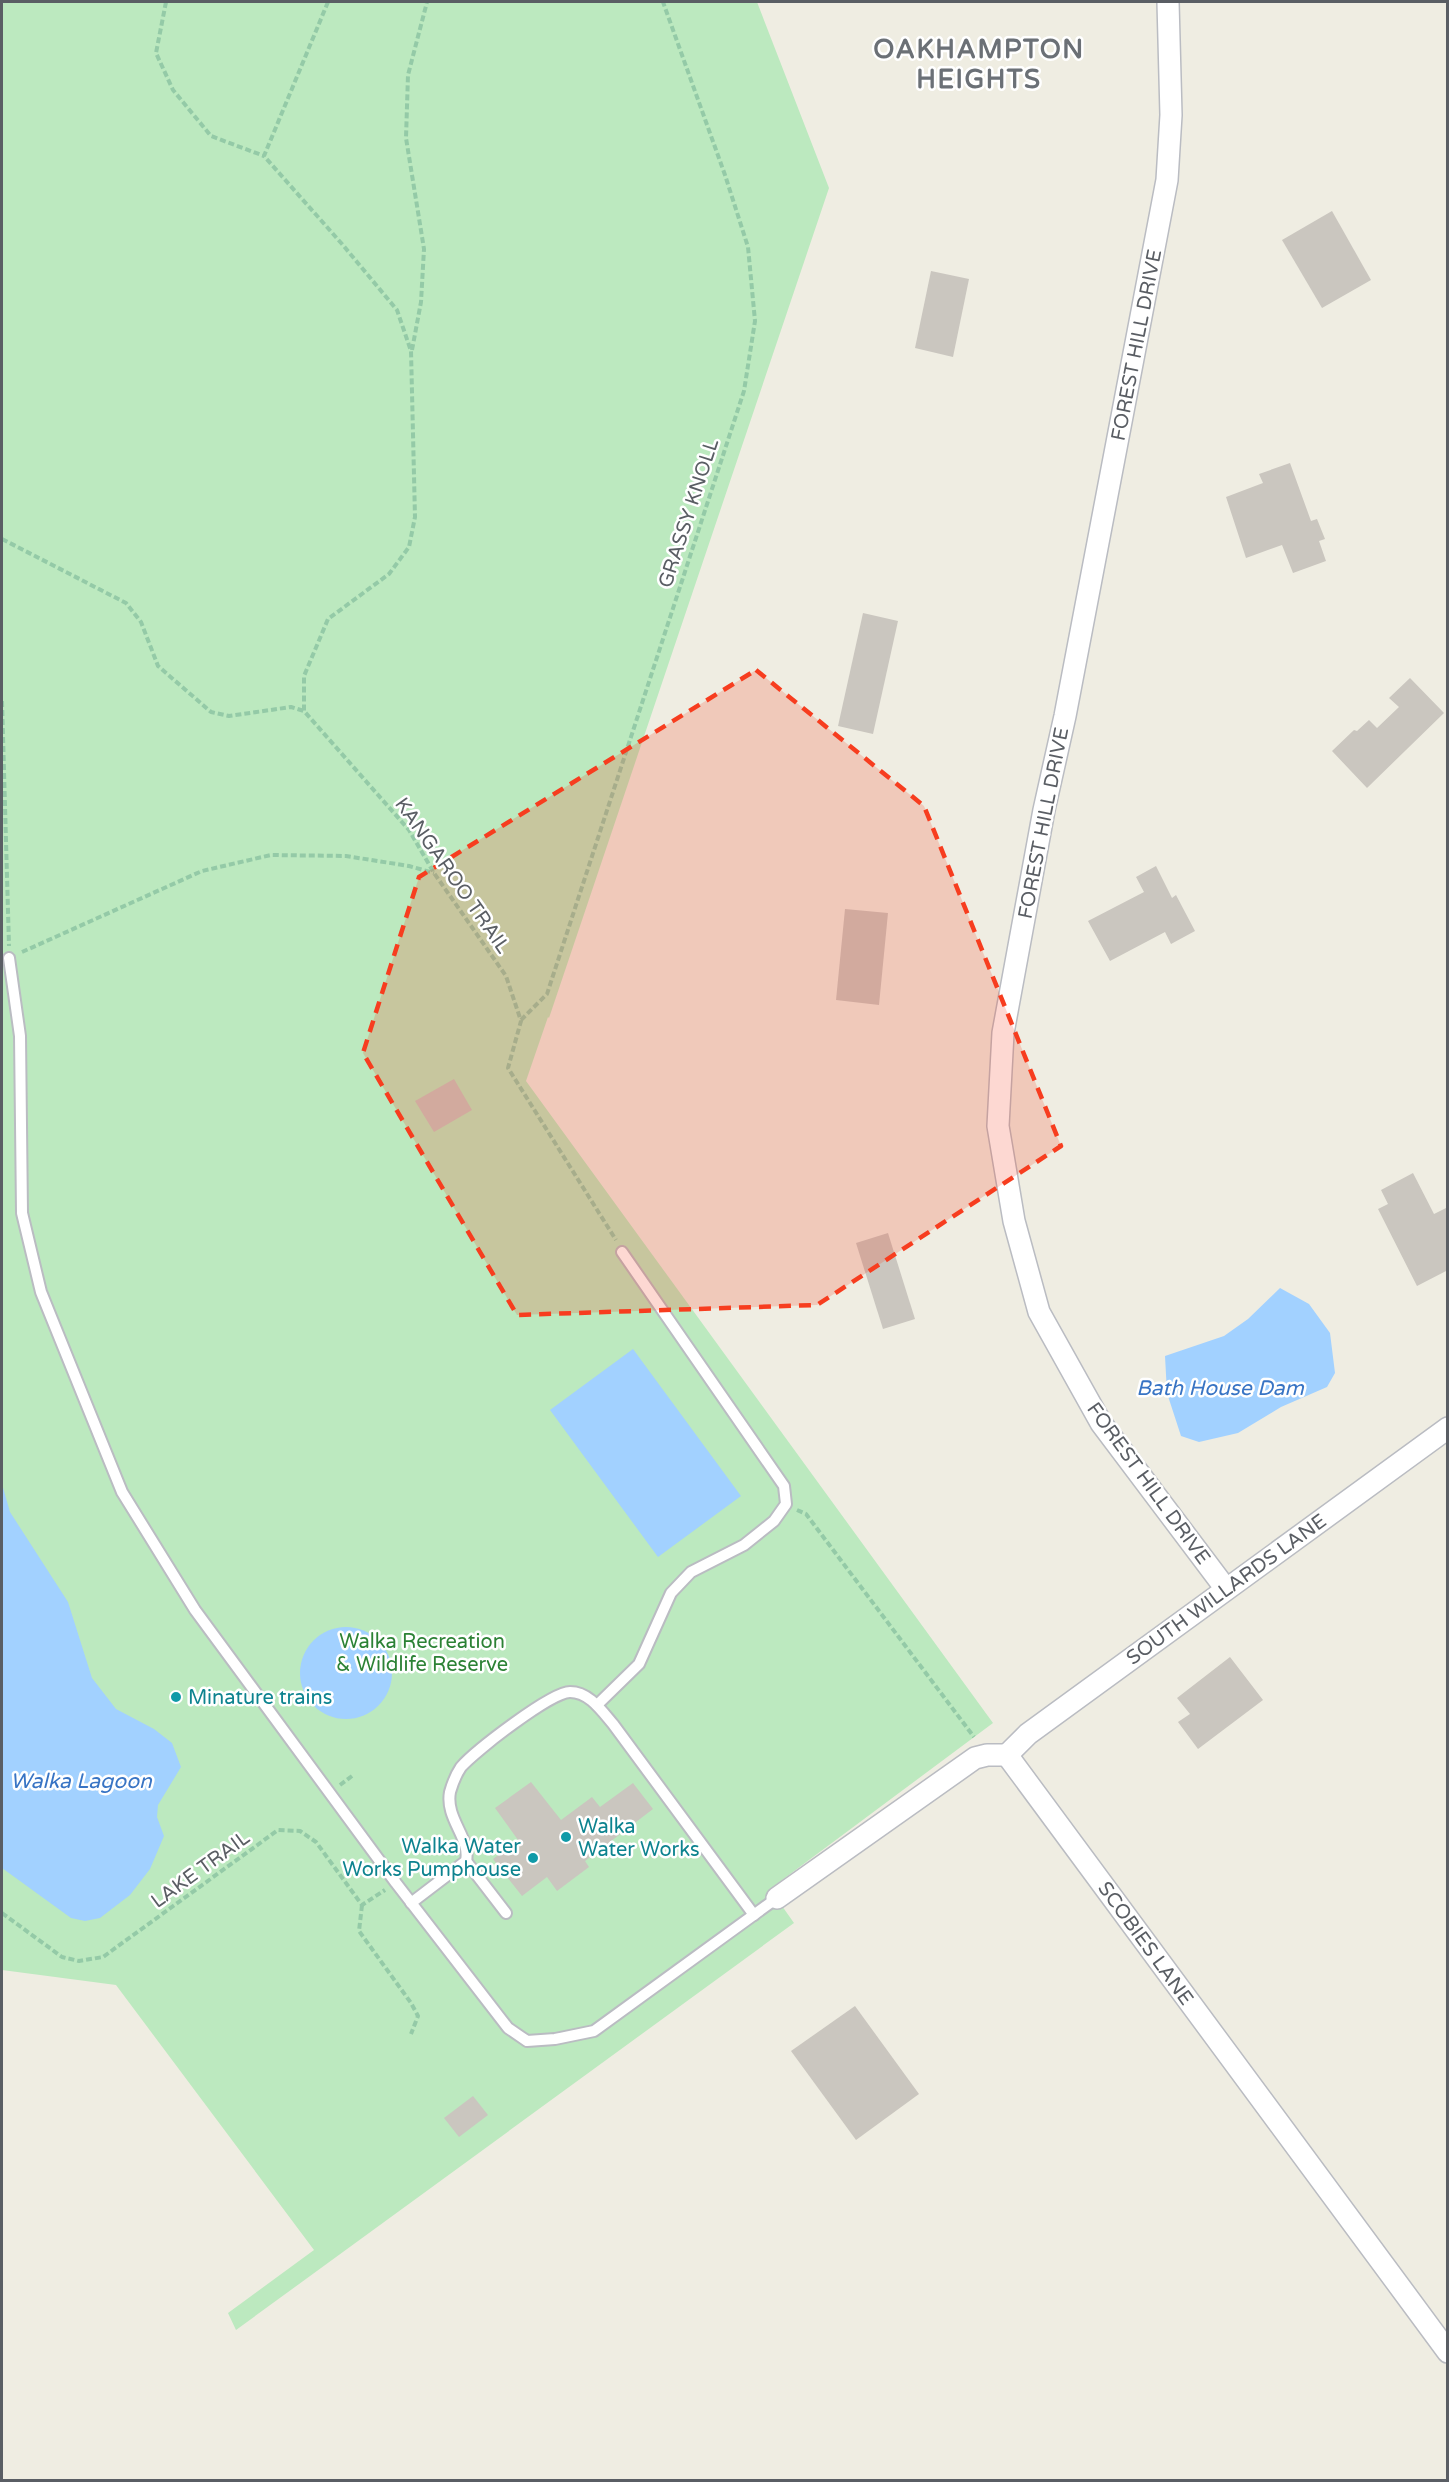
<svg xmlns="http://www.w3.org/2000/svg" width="1449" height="2482" font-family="'Varela Round',sans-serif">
<rect width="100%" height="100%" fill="#efede2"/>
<path fill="#bce9bf" d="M2 2H757L829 188 549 1018 548 1017 526 1081 993 1723 770 1889 794 1923 236 2330 228 2313 314 2250 116 1985 2 1970Z"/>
<g fill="#a2d1ff">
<path d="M1280 1288 1309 1304 1330 1333 1335 1373 1327 1387 1281 1407 1238 1433 1199 1442 1181 1436 1167 1393 1165 1356 1224 1336 1248 1319Z"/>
<path d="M633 1349 741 1496 658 1557 550 1410Z"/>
<path d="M2 1484 10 1512 68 1602 92 1678 116 1709 154 1729 172 1743 181 1767 158 1805 157 1817 164 1836 150 1869 130 1895 100 1918 85 1921 71 1918 2 1868Z"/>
<circle cx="346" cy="1673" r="46"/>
</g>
<g fill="#cac6bf">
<path d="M1332 211 1371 280 1322 308 1282 240Z"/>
<path d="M931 271 969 279 953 357 915 348Z"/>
<path d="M1290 463 1311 521 1317 519 1325 539 1319 541 1326 561 1293 573 1282 545 1246 558 1226 497 1263 483 1259 474Z"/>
<path d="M863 613 898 621 873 734 838 726Z"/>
<path d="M1410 678 1444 713 1367 788 1332 751 1354 730 1357 731 1369 720 1377 728 1399 707 1389 698Z"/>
<path d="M1156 866 1172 898 1176 895 1195 931 1171 944 1165 932 1110 961 1088 921 1144 892 1136 877Z"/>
<path d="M845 909 888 913 879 1005 836 1000Z"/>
<path d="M454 1079 472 1110 434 1132 415 1101Z"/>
<path d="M1413 1173 1434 1214 1448 1207V1270L1417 1286 1378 1209 1388 1204 1381 1190Z"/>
<path d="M888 1233 915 1319 883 1329 856 1243Z"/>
<path d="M1230 1657 1263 1700 1198 1749 1178 1722 1190 1714 1177 1698Z"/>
<path d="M531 1782 561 1820 592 1797 600 1807 633 1783 653 1809 585 1861 589 1867 557 1891 547 1877 522 1896 493 1859 518 1840 495 1808Z"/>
<path d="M855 2006 919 2094 856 2140 791 2051Z"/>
<path d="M473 2096 488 2115 459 2137 444 2118Z"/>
</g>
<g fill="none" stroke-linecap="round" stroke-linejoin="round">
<g stroke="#babcc2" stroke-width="14">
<g id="lane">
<path d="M9 958 20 1036 22 1213 41 1292 122 1492 195 1610 396 1883 508 2028 527 2041 555 2039 594 2031 777 1898"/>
<path d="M597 1705 639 1664 671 1593 691 1572 744 1545 774 1521 786 1504 784 1486 622 1252"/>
<path d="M466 1861 506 1913"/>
<path d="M411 1903 466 1861C471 1838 445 1819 450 1792 452 1785 457 1773 461 1767 475 1751 551 1692 570 1692 589 1692 601 1710 613 1724L754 1915"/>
</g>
</g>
<g stroke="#babcc2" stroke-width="24">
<g id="street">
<path d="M1168 2 1171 115 1167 180 1065 716 1044 810 1003 1033 998 1126 1014 1221 1039 1312 1101 1423 1226 1589"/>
<path d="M1007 1755 1448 2352"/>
<path d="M1007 1755 1028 1734 1448 1428"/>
<path d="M777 1898 975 1758 987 1755H1007"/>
</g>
</g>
<g stroke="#94caa7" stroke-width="4" stroke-dasharray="6 3" stroke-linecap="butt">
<path d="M166 2 156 53 173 90 211 136 264 156"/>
<path d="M328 2 264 156 342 244 397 310 411 351 415 517 409 547 389 574 328 619 304 676V711L409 830 434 873 506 976 521 1021 508 1068 616 1240"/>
<path d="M412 350 421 302 424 249 406 138 408 75 427 2"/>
<path d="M2 539 126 603 141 622 158 666 211 712 229 716 291 707 304 711"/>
<path d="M2 701 9 946"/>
<path d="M22 952 202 871 271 855 346 856 409 866 434 873"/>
<path d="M521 1020 547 994 744 391 755 321 748 247 725 175 663 2"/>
<path d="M797 1510 806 1514 974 1737"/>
<path d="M340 1785 352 1776"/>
<path d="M362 1905 359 1931 411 2003 418 2016 411 2034"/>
<path d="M2 1913 62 1957 79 1961 103 1957 278 1830 300 1831 316 1842 362 1905 385 1890"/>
</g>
<use href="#lane" stroke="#fff" stroke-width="10"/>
<use href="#street" stroke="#fff" stroke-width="21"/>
</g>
<path fill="#f73d1f" fill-opacity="0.2" stroke="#f73d1f" stroke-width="4.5" stroke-dasharray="12 8" stroke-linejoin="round" d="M756 670 924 806 1061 1146 817 1305 517 1315 363 1053 419 877Z"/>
<g fill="#0f9aa8" stroke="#fff" stroke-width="2">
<circle cx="176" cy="1697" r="6"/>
<circle cx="566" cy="1837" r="6"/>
<circle cx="533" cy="1858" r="6"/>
</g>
<g text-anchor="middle" stroke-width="5" stroke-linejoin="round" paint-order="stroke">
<g font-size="20" fill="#5a5e64" stroke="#fff">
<text transform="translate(1136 345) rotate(-79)" y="7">FOREST HILL DRIVE</text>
<text transform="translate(688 513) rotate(-72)" y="7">GRASSY KNOLL</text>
<text transform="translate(1043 823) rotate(-79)" y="7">FOREST HILL DRIVE</text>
<text transform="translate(453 875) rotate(55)" y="7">KANGAROO TRAIL</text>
<text transform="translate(1149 1483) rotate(54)" y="7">FOREST HILL DRIVE</text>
<text transform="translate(1226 1589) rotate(-36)" y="7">SOUTH WILLARDS LANE</text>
<text transform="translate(200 1869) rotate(-36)" y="7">LAKE TRAIL</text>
<text transform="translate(1146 1943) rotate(54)" y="7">SCOBIES LANE</text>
</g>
<g font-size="20" fill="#2c8235" stroke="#fff">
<text x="422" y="1648">Walka Recreation<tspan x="422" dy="23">&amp; Wildlife Reserve</tspan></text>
</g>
<g font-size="20" fill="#0d838f" stroke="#fff" text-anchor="start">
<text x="188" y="1704">Minature trains</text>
<text x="578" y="1833">Walka<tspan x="578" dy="23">Water Works</tspan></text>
<text x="521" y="1853" text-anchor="end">Walka Water<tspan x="521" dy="23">Works Pumphouse</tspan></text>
</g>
<g font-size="21" font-style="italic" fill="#3874c4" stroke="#fff">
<text x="1220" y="1395">Bath House Dam</text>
<text x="81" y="1788">Walka Lagoon</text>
</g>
<g font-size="26" font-weight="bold" letter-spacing="1.5" fill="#6b7076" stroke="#fff">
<text x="979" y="58">OAKHAMPTON<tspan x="979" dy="30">HEIGHTS</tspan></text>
</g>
</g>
<rect width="1449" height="2482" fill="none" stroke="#5a5e64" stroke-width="6"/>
</svg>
